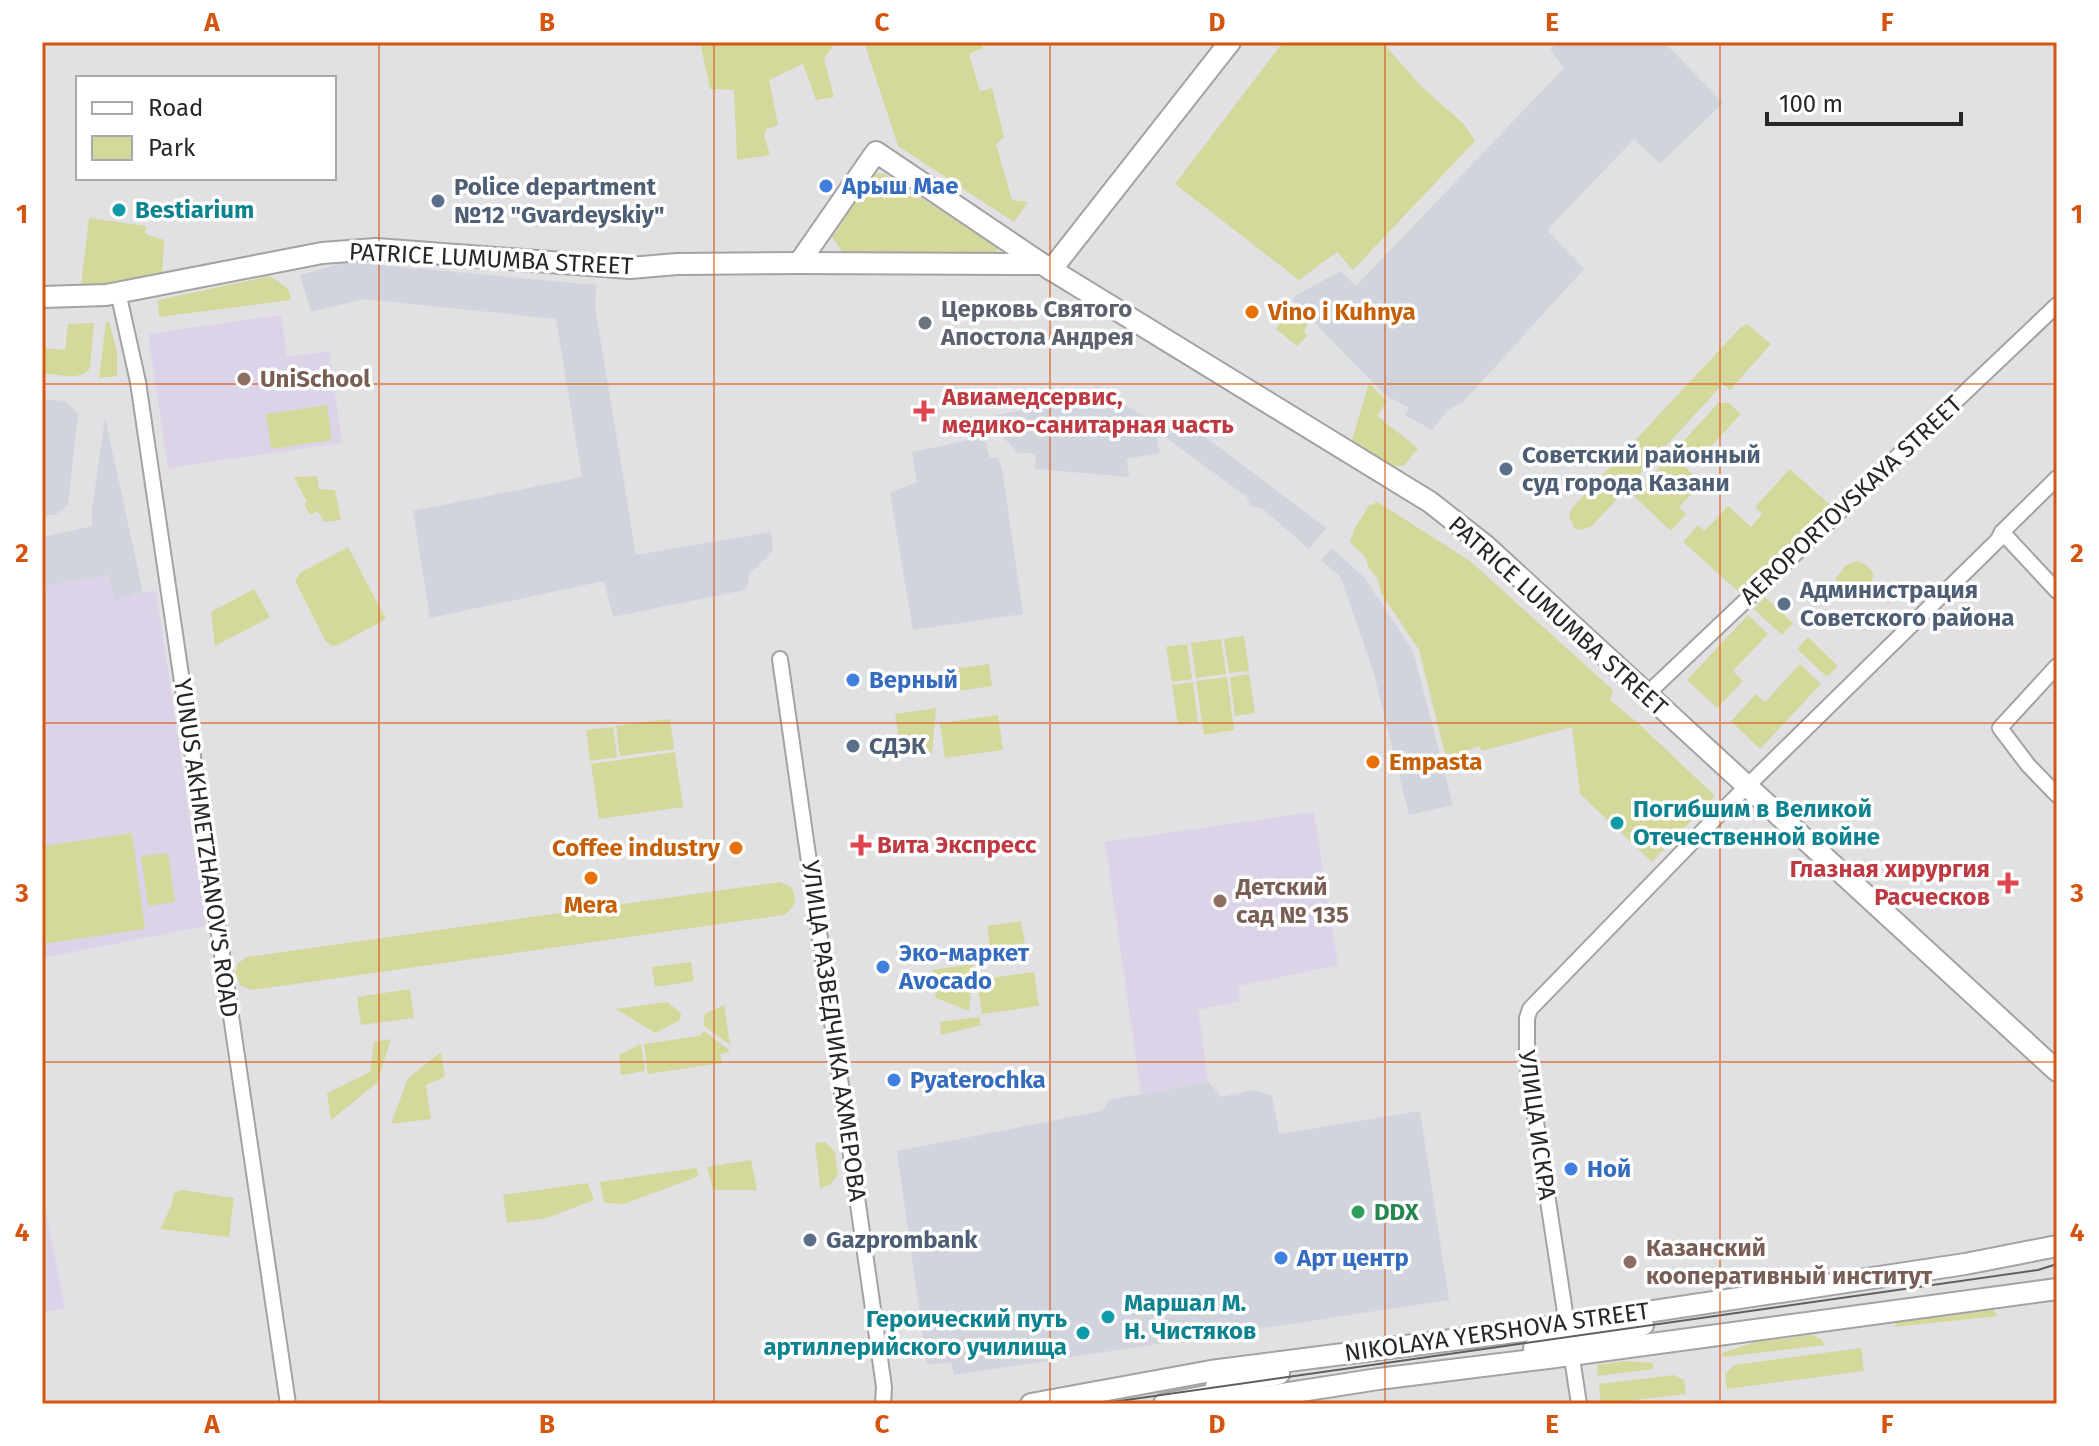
<svg xmlns="http://www.w3.org/2000/svg" width="2099" height="1446" font-family="'Fira Sans',sans-serif">
<rect width="100%" height="100%" fill="#e1e1e3"/>
<g fill="#d2d4dd">
<path d="M1558 42H1664L1723 103 1660 164 1634 139 1547 230 1584 269 1463 402 1448 410 1432 430 1405 415 1409 408 1385 395 1292 300 1297 295 1340 271 1356 286 1564 68 1550 50Z"/>
<path d="M346 262 596 285 595 306 636 555 771 532 773 551 748 575 749 581 744 590 613 617 604 581 430 618 413 511 582 477 556 319 364 299 311 312 300 275Z"/>
<path d="M1096 385 1141 415 1198 431 1326 528 1309 549 1263 509 1250 505 1247 497 1161 434 1157 440 1160 453 1126 459 1130 477 1035 469 1036 453H1018L999 433 996 415 1086 399Z"/>
<path d="M42 399 66 401 78 414 68 505 55 515H42Z"/>
<path d="M105 417 143 593 131 595V598L115 600 108 575 42 587V537L92 526V509Z"/>
<path d="M984 437 990 458 997 457 1002 468 1023 614 913 630 890 493 917 482 912 452Z"/>
<path d="M1332 548 1364 577 1413 651 1453 805 1409 815 1373 670 1340 576 1321 560Z"/>
<path d="M1208 1081 1221 1097 1255 1090 1272 1096 1279 1134 1420 1111 1449 1300 954 1375 951 1362 927 1365 897 1151 1102 1111 1109 1100Z"/>
</g>
<g fill="#dcd3e8">
<path d="M281 315 287 357 329 351 342 443 168 468 148 334Z"/>
<path d="M108 575 115 600 156 590 206 926 42 958V587Z"/>
<path d="M1314 812 1338 965 1238 986 1240 1001 1198 1010 1208 1081 1141 1094 1105 842Z"/>
<path d="M42 1192 65 1308 42 1313Z"/>
</g>
<g fill="#d5d89b">
<path d="M700 42H832L833 47 824 58 834 97 816 100 803 64 769 80 778 125 767 129 764 135 770 155 737 160 734 90 710 89Z"/>
<path d="M864 42H980L983 48 969 54 980 91 992 88 1004 137 996 144 1012 200 1028 202 1014 222 898 146Z"/>
<path d="M1283 42H1382L1423 88 1463 123 1475 141 1353 270 1337 252 1299 280 1175 184Z"/>
<path d="M872 173 884 174 999 248 992 256 844 254 828 231Z"/>
<path d="M89 218 146 226 145 234 164 240 162 278 80 293Z"/>
<path d="M270 276 288 289 291 300 159 317 158 300Z"/>
<path d="M1296 304 1310 319 1304 331 1307 336 1297 346 1276 329Z"/>
<path d="M106 322H109L117 352V376L99 378Z"/>
<path d="M94 323 90 368C80 382 58 374 42 373V348L65 350 68 324Z"/>
<path d="M1747 324 1771 344 1730 390 1723 384 1592 526 1581 530 1575 529 1569 517 1572 508 1741 327Z"/>
<path d="M1369 383 1387 401 1377 416 1418 448 1404 466H1392L1352 440Z"/>
<path d="M1718 403H1729L1741 414 1701 457 1693 450 1681 463 1702 483 1679 507 1686 514 1671 531 1634 496Z"/>
<path d="M327 405 332 440 271 449 266 414Z"/>
<path d="M1790 469 1829 504V513L1739 592 1683 542 1698 525 1705 531 1728 506 1751 527 1762 514 1755 507Z"/>
<path d="M317 476 319 489 335 490 341 520 324 522 318 511 310 515 304 504 307 502 294 477Z"/>
<path d="M1376 501 1470 561 1613 690 1610 700 1638 723 1715 796 1652 862 1580 794 1572 727 1482 751 1479 746 1456 755 1445 753 1419 650 1381 593 1378 579 1368 567 1366 558 1350 542 1355 528 1370 504 1374 505Z"/>
<path d="M348 547 386 619 338 645 332 646 326 642 295 581 300 573Z"/>
<path d="M1857 561 1865 564 1874 574 1868 590 1856 600C1844 599 1837 590 1836 578L1846 565Z"/>
<path d="M254 589 270 617 215 646 211 612Z"/>
<path d="M1765 597 1793 623 1782 635 1754 609Z"/>
<path d="M1748 615 1768 634 1733 671 1743 681 1717 708 1687 680Z"/>
<path d="M1244 636 1249 671 1229 673 1224 639Z"/>
<path d="M1808 637 1838 666 1827 677 1797 649Z"/>
<path d="M1221 639 1226 674 1196 678 1191 643Z"/>
<path d="M1187 644 1192 679 1172 682 1166 647Z"/>
<path d="M989 664 992 686 958 691 954 669Z"/>
<path d="M1800 664 1821 684 1760 749 1731 721 1756 694 1765 702Z"/>
<path d="M1249 674 1255 713 1235 716 1230 677Z"/>
<path d="M1227 677 1234 730 1204 735 1196 681Z"/>
<path d="M1193 682 1198 722 1178 725 1172 685Z"/>
<path d="M936 708 932 753 899 740 895 714Z"/>
<path d="M998 715 1003 750 945 758 940 723Z"/>
<path d="M670 719 674 749 620 756 616 726Z"/>
<path d="M613 727 617 757 590 761 586 730Z"/>
<path d="M675 752 683 807 599 819 591 764Z"/>
<path d="M132 833 145 929 42 944V846Z"/>
<path d="M168 853 175 902 148 906 141 856Z"/>
<path d="M780 882 791 887C798 898 795 908 784 915L252 990 241 986 235 974 238 963 247 957Z"/>
<path d="M1021 921 1025 943 990 948 987 926Z"/>
<path d="M691 962 694 981 655 987 652 967Z"/>
<path d="M973 964 969 1011 936 998 932 970Z"/>
<path d="M1034 972 1039 1006 982 1014 977 980Z"/>
<path d="M410 989 414 1018 361 1025 357 997Z"/>
<path d="M667 1002 681 1013 680 1020 655 1033 616 1009Z"/>
<path d="M724 1005 730 1045 703 1025 705 1014Z"/>
<path d="M979 1017 981 1025 941 1035 940 1022Z"/>
<path d="M704 1031 729 1050V1052L720 1054 722 1063 648 1074 644 1044 699 1036Z"/>
<path d="M391 1039 377 1083 331 1120 327 1093 370 1072 374 1042Z"/>
<path d="M641 1044 645 1071 621 1075 619 1055Z"/>
<path d="M441 1052 445 1077 426 1085 431 1119 391 1124 408 1078Z"/>
<path d="M825 1142 835 1152 838 1174 830 1185 820 1188 815 1143Z"/>
<path d="M751 1160 757 1190H713L707 1167Z"/>
<path d="M696 1168 699 1176 624 1204 604 1203 600 1182Z"/>
<path d="M588 1183 594 1200 547 1218 507 1223 503 1195Z"/>
<path d="M183 1190 234 1198 229 1237 160 1229 170 1209 174 1193Z"/>
<path d="M1991 1307 1998 1316 1894 1327 1899 1320Z"/>
<path d="M1812 1335 1821 1339 1825 1345 1723 1357 1722 1353 1755 1342Z"/>
<path d="M1861 1348 1864 1371 1727 1389 1725 1375 1734 1365Z"/>
<path d="M1625 1361 1653 1363V1369L1598 1376 1597 1365Z"/>
<path d="M1674 1375 1684 1380 1686 1394 1601 1404 1599 1384Z"/>
</g>
<g fill="none" stroke-linecap="round" stroke-linejoin="round">
<g stroke="#a3a3a5" stroke-width="18">
<g id="street">
<path d="M118 292 138 382 288 1404"/>
<path d="M2002 532 2057 591"/>
<path d="M780 659 877 1337 884 1387 883 1404"/>
<path d="M2057 666 2000 728 2028 765 2057 795"/>
<path d="M1646 695 2057 305"/>
<path d="M1579 1404 1527 1063V1018L1530 1009 1733 800 1998 540 2002 532 2057 478"/>
</g>
</g>
<g stroke="#a3a3a5" stroke-width="24">
<g id="secondary">
<path d="M799 263 876 152 1042 264 1430 502 1486 546 2057 1071"/>
<path d="M1051 270 1230 42"/>
<path d="M42 297 106 295 322 253 376 249 630 268 677 264 799 263 1042 264"/>
<path d="M1534 1348 1643 1325"/>
<path d="M1216 1386 1279 1374"/>
<path d="M1031 1404 1211 1371 1522 1331 1965 1264 2057 1246"/>
<path d="M1164 1404 1233 1391"/>
<path d="M1219 1404 1378 1379 1548 1358 2057 1289"/>
</g>
</g>
<use href="#street" stroke="#fff" stroke-width="14"/>
<use href="#secondary" stroke="#fff" stroke-width="20"/>
<path stroke="#5e5e5f" stroke-width="2" d="M1098 1404 2038 1270 2057 1264"/>
</g>
<path fill="none" stroke="#d5540f" stroke-width="2" stroke-opacity="0.55" d="M379 42V1404M714 42V1404M1050 42V1404M1385 42V1404M1720 42V1404M42 384H2057M42 723H2057M42 1062H2057"/>
<g fill="#3f7fe0" stroke="#fff" stroke-width="3">
<circle cx="826" cy="186" r="8"/>
<circle cx="853" cy="680" r="8"/>
<circle cx="883" cy="967" r="8"/>
<circle cx="894" cy="1080" r="8"/>
<circle cx="1571" cy="1169" r="8"/>
<circle cx="1281" cy="1258" r="8"/>
</g>
<g fill="#5c6f8a" stroke="#fff" stroke-width="3">
<circle cx="438" cy="201" r="8"/>
<circle cx="1506" cy="469" r="8"/>
<circle cx="1784" cy="604" r="8"/>
<circle cx="853" cy="746" r="8"/>
<circle cx="810" cy="1240" r="8"/>
</g>
<g fill="#0f9aa8" stroke="#fff" stroke-width="3">
<circle cx="119" cy="210" r="8"/>
<circle cx="1617" cy="823" r="8"/>
<circle cx="1108" cy="1317" r="8"/>
<circle cx="1083" cy="1333" r="8"/>
</g>
<g fill="#e8710a" stroke="#fff" stroke-width="3">
<circle cx="1252" cy="312" r="8"/>
<circle cx="1373" cy="762" r="8"/>
<circle cx="736" cy="848" r="8"/>
<circle cx="591" cy="878" r="8"/>
</g>
<circle fill="#6b7280" stroke="#fff" stroke-width="3" cx="925" cy="323" r="8"/>
<g fill="#8d6e63" stroke="#fff" stroke-width="3">
<circle cx="244" cy="379" r="8"/>
<circle cx="1220" cy="901" r="8"/>
<circle cx="1630" cy="1262" r="8"/>
</g>
<g fill="#e0444e" stroke="#fff" stroke-width="3">
<path d="M920 399h8v8h8v8h-8v8h-8v-8h-8v-8h8z"/>
<path d="M857 833h8v8h8v8h-8v8h-8v-8h-8v-8h8z"/>
<path d="M2004 871h8v8h8v8h-8v8h-8v-8h-8v-8h8z"/>
</g>
<circle fill="#2e9e5b" stroke="#fff" stroke-width="3" cx="1358" cy="1212" r="8"/>
<g text-anchor="middle" stroke-width="7" stroke-linejoin="round" paint-order="stroke">
<g font-size="24" font-weight="bold" fill="#366cbe" stroke="#fff" text-anchor="start">
<text x="842" y="194">Арыш Мае</text>
<text x="869" y="688">Верный</text>
<text x="899" y="961">Эко-маркет<tspan x="899" dy="28">Avocado</tspan></text>
<text x="910" y="1088">Pyaterochka</text>
<text x="1587" y="1177">Ной</text>
<text x="1297" y="1266">Арт центр</text>
</g>
<g font-size="24" font-weight="bold" fill="#4e5e75" stroke="#fff" text-anchor="start">
<text x="454" y="195">Police department<tspan x="454" dy="28">№12 "Gvardeyskiy"</tspan></text>
<text x="1522" y="463">Советский районный<tspan x="1522" dy="28">суд города Казани</tspan></text>
<text x="1800" y="598">Администрация<tspan x="1800" dy="28">Советского района</tspan></text>
<text x="869" y="754">СДЭК</text>
<text x="826" y="1248">Gazprombank</text>
</g>
<g font-size="24" font-weight="bold" fill="#0d838f" stroke="#fff" text-anchor="start">
<text x="135" y="218">Bestiarium</text>
<text x="1633" y="817">Погибшим в Великой<tspan x="1633" dy="28">Отечественной войне</tspan></text>
<text x="1124" y="1311">Маршал М.<tspan x="1124" dy="28">Н. Чистяков</tspan></text>
<text x="1067" y="1327" text-anchor="end">Героический путь<tspan x="1067" dy="28">артиллерийского училища</tspan></text>
</g>
<g font-size="24" fill="#272727" stroke="#fff">
<text transform="translate(491 259) rotate(3)" y="8">PATRICE LUMUMBA STREET</text>
<text transform="translate(1851 500) rotate(-43)" y="8">AEROPORTOVSKAYA STREET</text>
<text transform="translate(1558 616) rotate(42)" y="8">PATRICE LUMUMBA STREET</text>
<text transform="translate(206 848) rotate(82)" y="8">YUNUS AKHMETZHANOV'S ROAD</text>
<text transform="translate(834 1031) rotate(82)" y="8">УЛИЦА РАЗВЕДЧИКА АХМЕРОВА</text>
<text transform="translate(1537 1125) rotate(82)" y="8">УЛИЦА ИСКРА</text>
<text transform="translate(1497 1332) rotate(-8)" y="8">NIKOLAYA YERSHOVA STREET</text>
</g>
<g font-size="24" font-weight="bold" fill="#5b616d" stroke="#fff" text-anchor="start">
<text x="941" y="317">Церковь Святого<tspan x="941" dy="28">Апостола Андрея</tspan></text>
</g>
<g font-size="24" font-weight="bold" fill="#c56008" stroke="#fff" text-anchor="start">
<text x="1268" y="320">Vino i Kuhnya</text>
<text x="1389" y="770">Empasta</text>
<text x="720" y="856" text-anchor="end">Coffee industry</text>
<text x="591" y="913" text-anchor="middle">Mera</text>
</g>
<g font-size="24" font-weight="bold" fill="#785e54" stroke="#fff" text-anchor="start">
<text x="260" y="387">UniSchool</text>
<text x="1236" y="895">Детский<tspan x="1236" dy="28">сад № 135</tspan></text>
<text x="1646" y="1256">Казанский<tspan x="1646" dy="28">кооперативный институт</tspan></text>
</g>
<g font-size="24" font-weight="bold" fill="#be3a42" stroke="#fff" text-anchor="start">
<text x="942" y="405">Авиамедсервис,<tspan x="942" dy="28">медико-санитарная часть</tspan></text>
<text x="877" y="853">Вита Экспресс</text>
<text x="1990" y="877" text-anchor="end">Глазная хирургия<tspan x="1990" dy="28">Расческов</tspan></text>
</g>
<g font-size="24" font-weight="bold" fill="#27864d" stroke="#fff" text-anchor="start">
<text x="1374" y="1220">DDX</text>
</g>
</g>
<rect width="2099" height="1446" fill="none" stroke="#ffffff" stroke-width="88"/>
<rect x="76" y="76" width="260" height="104" fill="#ffffff" stroke="#a9a9a9" stroke-width="2"/>
<rect x="92" y="102" width="40" height="12" fill="#ffffff" stroke="#a9a9a9" stroke-width="2"/>
<text x="148" y="116" font-size="24" fill="#272727">Road</text>
<rect x="92" y="136" width="40" height="24" fill="#d5d89b" stroke="#a9a9a9" stroke-width="2"/>
<text x="148" y="156" font-size="24" fill="#272727">Park</text>
<path d="M1767 112v12h194v-12" fill="none" stroke="#272727" stroke-width="4"/>
<text x="1779" y="112" font-size="24" fill="#272727" stroke="#ffffff" stroke-width="6" paint-order="stroke">100 m</text>
<rect x="44" y="44" width="2011" height="1358" fill="none" stroke="#d5540f" stroke-width="3"/>
<g font-size="26" text-anchor="middle" font-weight="bold" fill="#d5540f">
<text x="212" y="31">A</text>
<text x="547" y="31">B</text>
<text x="882" y="31">C</text>
<text x="1217" y="31">D</text>
<text x="1552" y="31">E</text>
<text x="1887" y="31">F</text>
<text x="22" y="223">1</text>
<text x="2077" y="223">1</text>
<text x="22" y="562">2</text>
<text x="2077" y="562">2</text>
<text x="22" y="902">3</text>
<text x="2077" y="902">3</text>
<text x="22" y="1241">4</text>
<text x="2077" y="1241">4</text>
<text x="212" y="1433">A</text>
<text x="547" y="1433">B</text>
<text x="882" y="1433">C</text>
<text x="1217" y="1433">D</text>
<text x="1552" y="1433">E</text>
<text x="1887" y="1433">F</text>
</g>
</svg>
